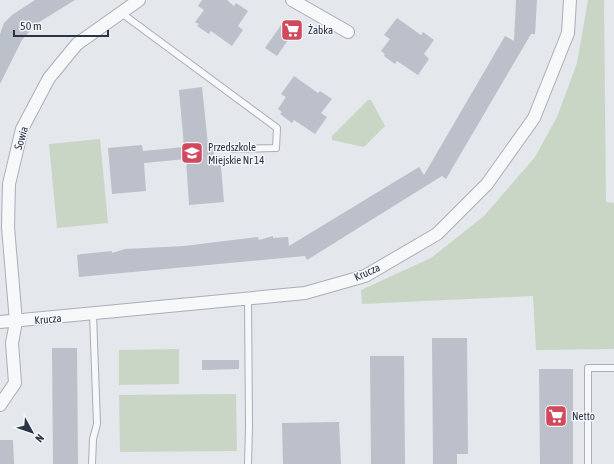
<svg xmlns="http://www.w3.org/2000/svg" width="614" height="464" font-family="'Asap Condensed',sans-serif">
<rect width="100%" height="100%" fill="#e4e7ec"/>
<g fill="#c9d6c5">
<path d="M588 0H604L606 202 614 203V349L536 350 533 296 362 304 361 290 431 258 484 216 535 157 557 117 577 63Z"/>
<path d="M368 100H371L385 126 364 147 332 140V136Z"/>
<path d="M100 139 108 223 57 228 49 144Z"/>
<path d="M179 349V384L119 385V350Z"/>
<path d="M236 394 237 451 120 452 119 395Z"/>
</g>
<g fill="#bbc0ca">
<path d="M35 0H75L36 24 22 40 0 84V34L4 23 12 15Z"/>
<path d="M202 0H227L234 6 236 3 248 11 238 26 243 30 232 46 211 31 209 34 197 26 199 24 195 22 204 10 198 6Z"/>
<path d="M516 0H537L535 34H531L446 179 442 176 307 260 305 256 79 277 77 255 82 254 112 251V253L125 249 184 246 249 238 258 237 259 240 273 236V238L288 237 289 246 419 167 424 175 505 36 514 41Z"/>
<path d="M397 18 421 35 423 32 434 40 424 54 429 59 418 75 397 61 395 64 384 56 385 54 381 51 390 39 384 35Z"/>
<path d="M287 20 297 27 277 56 265 48 284 21 286 22Z"/>
<path d="M294 76 318 93 320 91 332 99 321 113 327 117 315 134 294 120 292 123 280 114 282 112 278 109 286 97 281 94Z"/>
<path d="M202 87 208 145 213 144 214 157 220 156 224 202 189 205 186 159 144 163 146 191 112 194 108 148 142 145 143 151 184 147 179 90Z"/>
<path d="M432 338H467L468 454H457V464H433Z"/>
<path d="M52 348H77L78 464H53Z"/>
<path d="M370 356H404L405 464H371Z"/>
<path d="M202 360H239V369L202 370Z"/>
<path d="M539 369H573V464H540Z"/>
<path d="M339 422 341 464H283L282 423Z"/>
<path d="M0 440H13L14 464H0Z"/>
</g>
<g fill="none" stroke-linecap="round" stroke-linejoin="round">
<g stroke="#a9aeb7" stroke-width="8">
<g id="service">
<path d="M120 12 277 128 276 148 233 149"/>
<path d="M92 464 93 439 97 424 93 314"/>
<path d="M248 464 249 426 248 299"/>
<path d="M588 464V368H614"/>
</g>
</g>
<g stroke="#a9aeb7" stroke-width="14">
<g id="minor">
<path d="M292 0 348 32"/>
<path d="M0 322 305 293 365 276 437 234 487 184 534 118 568 33 570 0"/>
<path d="M0 405 15 383 12 343 16 322 8 227 9 184 22 129 49 78 77 44 139 0"/>
</g>
</g>
<use href="#service" stroke="#f7f8fa" stroke-width="6"/>
<use href="#minor" stroke="#f7f8fa" stroke-width="12"/>
</g>
<defs>
<g id="supermarket-square" transform="scale(1.15)"><rect x="-9" y="-9" width="18" height="18" rx="4" fill="#d1495b" stroke="#f4f6f9"/><path d="M-6-5.5h2.5l.6 2H6L4.5 2H-2.5L-4.4-4H-6ZM-1.5 3.2a1.3 1.3 0 1 0 .1 0ZM3 3.2a1.3 1.3 0 1 0 .1 0Z" fill="#fff"/></g>
<g id="school-square" transform="scale(1.15)"><rect x="-9" y="-9" width="18" height="18" rx="4" fill="#d1495b" stroke="#f4f6f9"/><path d="M0-5L7-2L0 1L-7-2ZM-4 1L0 2.5L4 1V4Q0 6-4 4Z" fill="#fff"/></g>
</defs>
<g fill-rule="evenodd">
<use href="#supermarket-square" x="292" y="30"/>
<use href="#school-square" x="192" y="153"/>
<use href="#supermarket-square" x="556" y="416"/>
</g>
<g text-anchor="middle" stroke-width="3" stroke-linejoin="round" paint-order="stroke">
<g font-size="11" fill="#2b3445" stroke="#f4f6f9" text-anchor="start">
<text x="308" y="34">Żabka</text>
<text x="208" y="151">Przedszkole<tspan x="208" dy="13">Miejskie Nr 14</tspan></text>
<text x="572" y="420">Netto</text>
</g>
<g font-size="11" fill="#2b3445" stroke="#f4f6f9">
<text transform="translate(21 138) rotate(-73)" y="4">Sowia</text>
<text transform="translate(367 272) rotate(-24)" y="4">Krucza</text>
<text transform="translate(48 319) rotate(-5)" y="4">Krucza</text>
</g>
</g>
<g transform="translate(32 432) rotate(130)" stroke="#f4f6f9" stroke-width="3" paint-order="stroke">
<path d="M0-3L7 15L0 10L-7 15Z" fill="#2b3445"/>
<text y="-6" font-size="11" font-weight="bold" text-anchor="middle" fill="#2b3445">N</text>
</g>
<path d="M14 30v6h94v-6" fill="none" stroke="#2b3445" stroke-width="2"/>
<text x="20" y="30" font-size="12" fill="#2b3445" stroke="#f4f6f9" stroke-width="3" paint-order="stroke">50 m</text>
</svg>
